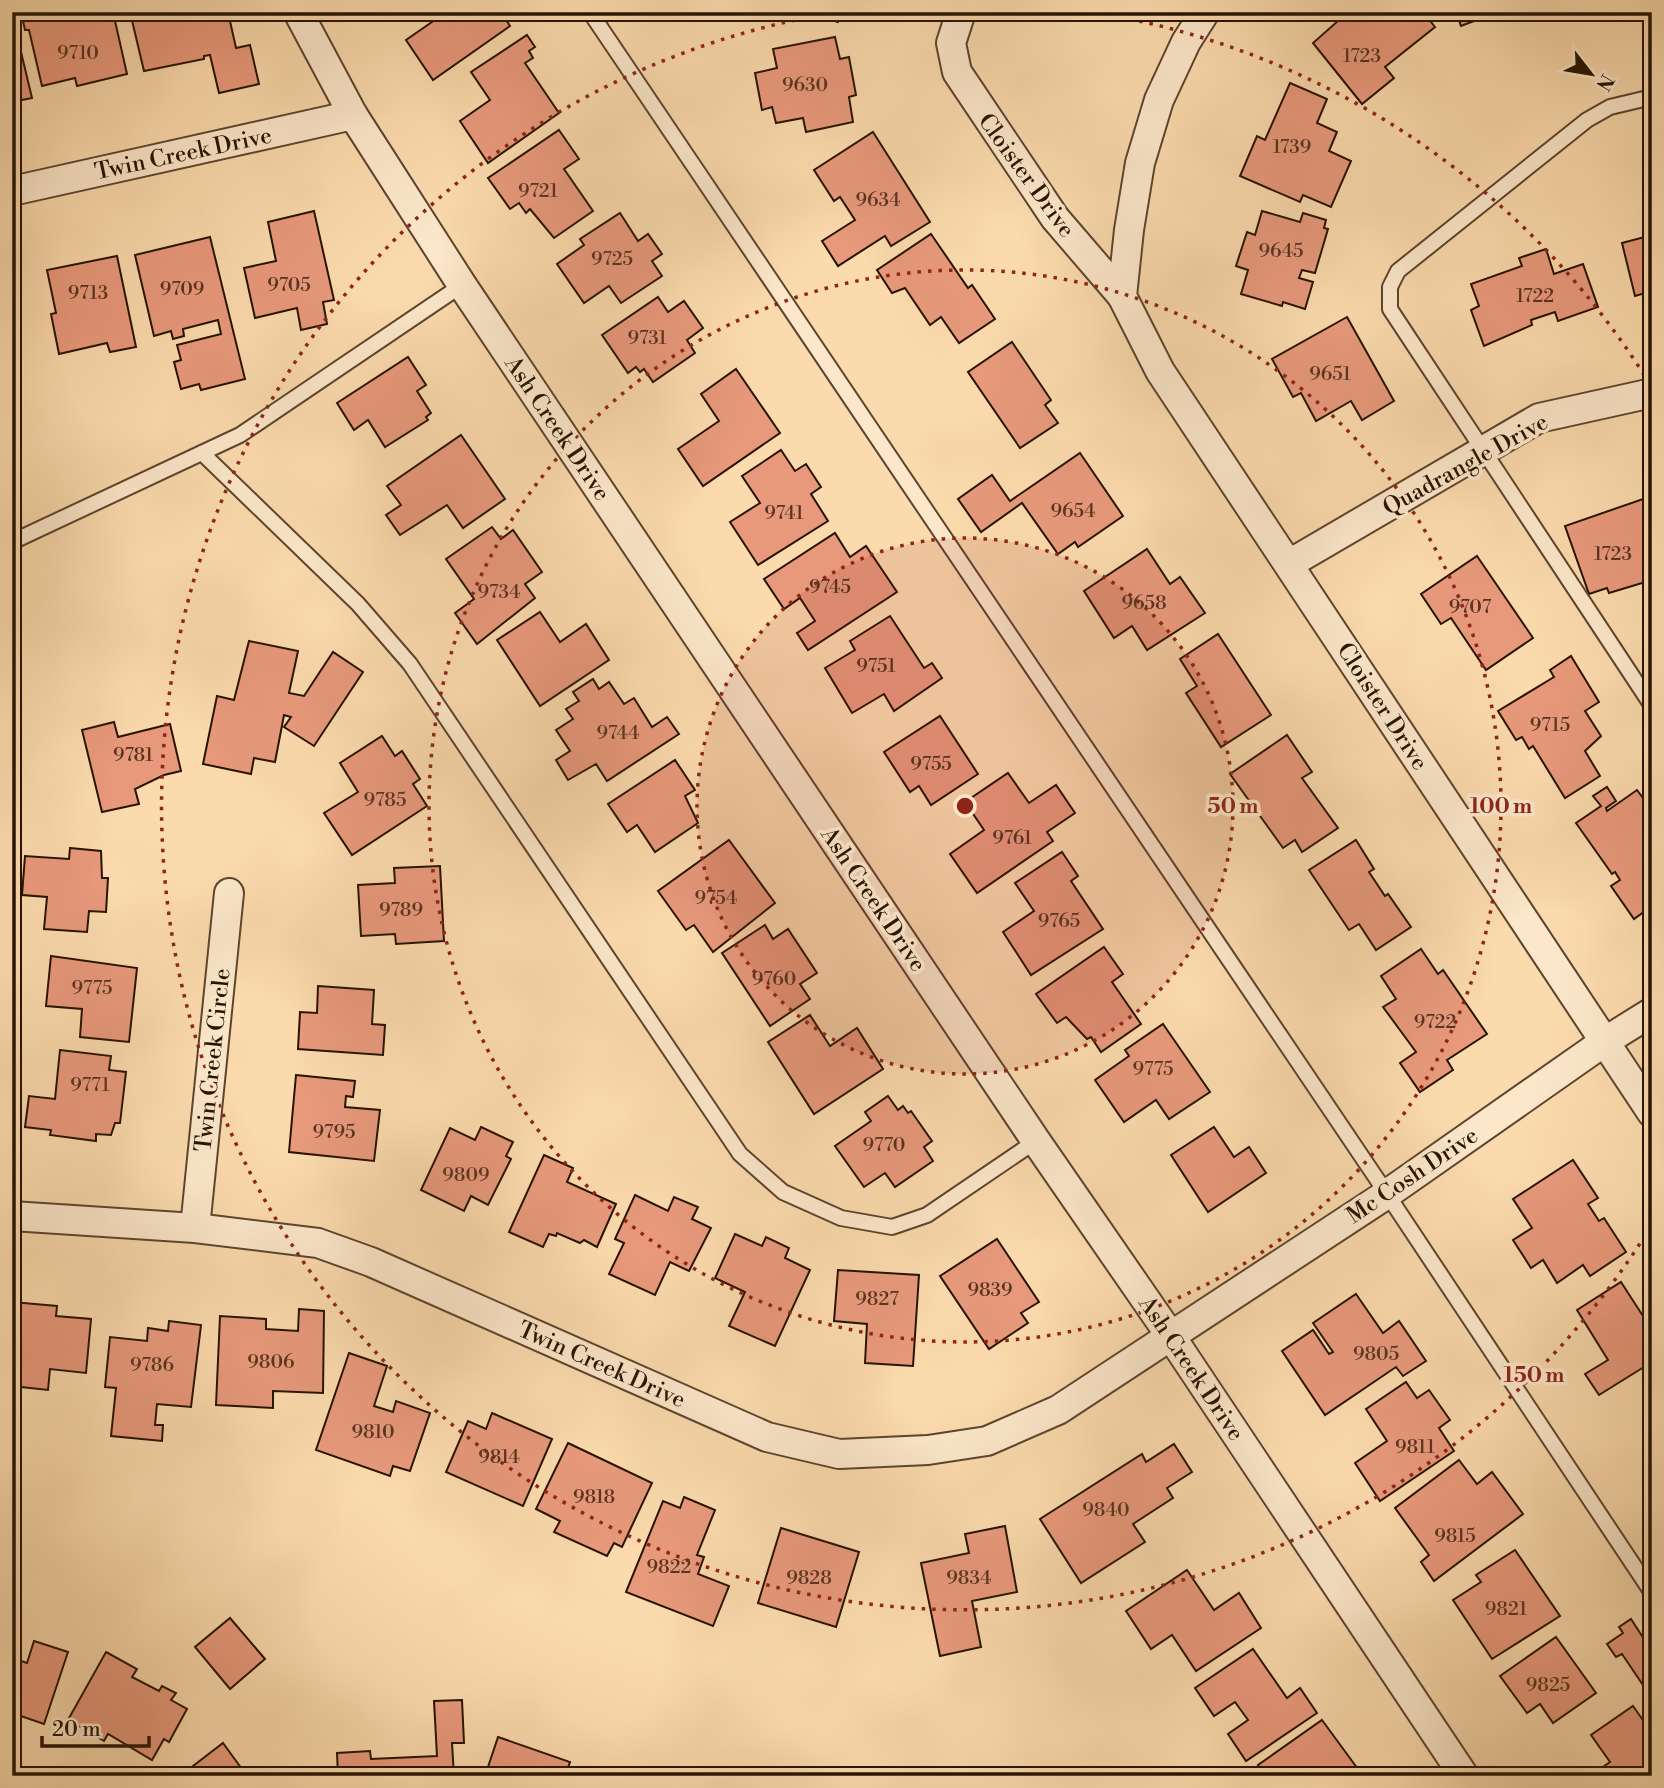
<svg xmlns="http://www.w3.org/2000/svg" width="1664" height="1788" font-family="'Libre Bodoni',serif">
<rect width="100%" height="100%" fill="#fbdaad"/>
<filter id="stains"><feTurbulence type="fractalNoise" baseFrequency=".00286" numOctaves="4"/><feColorMatrix values="0 0 0 0 .2 0 0 0 0 .09 0 0 0 0 .02 0 0 0 .5 -.17"/></filter>
<radialGradient id="worn" r=".72"><stop offset=".6" stop-color="#630" stop-opacity="0"/><stop offset="1" stop-color="#630" stop-opacity=".3"/></radialGradient>
<g fill="#e8997c" stroke="#271302" stroke-width="2">
<path d="M21 12H113L127 74 77 86 75 78 42 86 29 30H25Z"/>
<path d="M130 12H228L236 48 250 45 259 84 219 93 210 55 204 56V59L144 71Z"/>
<path d="M440 12H501L510 26 433 80 406 40 442 15Z"/>
<path d="M804 12H841L838 22Z"/>
<path d="M1348 12H1423L1435 27 1385 67 1394 78 1362 104 1313 43Z"/>
<path d="M1456 12H1498L1461 26Z"/>
<path d="M16 31 32 98 12 102V32Z"/>
<path d="M527 35 535 47 529 51 533 58 525 63 559 113 488 163 460 121 490 100 471 72Z"/>
<path d="M835 37 840 59 849 57 856 95 849 97 853 122 806 132 803 118 776 123 772 107 762 110 755 73 777 68 773 49Z"/>
<path d="M1290 83 1327 99 1317 123 1337 132 1329 151 1351 161 1331 207 1303 195 1300 202 1240 176 1257 136 1265 140Z"/>
<path d="M559 130 579 159 564 169 593 211 554 238 530 209 526 213 519 203 510 209 488 178Z"/>
<path d="M873 132 930 222 891 246 885 236 838 266 822 241 855 220 840 197 834 201 814 170Z"/>
<path d="M314 211 334 300 323 302 327 324 301 330 297 308 255 318 244 268 276 261 268 222Z"/>
<path d="M1262 211 1300 222 1303 213 1326 220 1324 228 1328 229 1315 273 1302 270 1299 278 1313 282 1305 309 1283 302 1282 306 1241 294 1248 270 1236 266 1247 232 1255 235Z"/>
<path d="M620 213 638 241 648 234 662 254 652 261 662 276 621 303 609 286 584 303 557 264 584 245 580 239Z"/>
<path d="M931 234 968 288 972 285 995 319 959 343 941 317 930 325 905 288 892 293 877 270Z"/>
<path d="M1652 235V291L1635 296 1622 243Z"/>
<path d="M210 237 245 379 201 390 199 384 181 389 174 362 181 360 177 345 221 334 218 320 183 329 184 336 173 339 171 331 154 336 135 255Z"/>
<path d="M1546 249 1554 274 1583 264 1598 307 1558 321 1555 312 1531 320 1532 325 1484 346 1471 310 1479 306 1471 284 1522 266 1519 258Z"/>
<path d="M117 256 136 347 110 352 107 343 59 354 51 314 56 313 47 270Z"/>
<path d="M658 297 668 312 684 301 703 328 687 340 695 353 653 382 644 369 640 372 636 367 628 373 602 335Z"/>
<path d="M1347 317 1394 401 1362 420 1351 401 1316 421 1301 393 1293 397 1272 359Z"/>
<path d="M1012 342 1051 400 1045 405 1058 423 1020 448 968 372Z"/>
<path d="M408 357 426 385 417 391 431 413 426 417 428 420 385 447 368 420 354 430 337 403Z"/>
<path d="M736 369 780 433 703 486 678 449 719 421 701 394Z"/>
<path d="M461 435 505 499 463 528 447 505 400 535 386 515 401 505 387 486Z"/>
<path d="M781 450 795 471 806 464 821 487 811 494 828 521 758 565 730 522 760 503 742 476Z"/>
<path d="M1080 453 1123 516 1078 547 1075 542 1058 554 1022 503 981 532 958 499 992 475 1010 501Z"/>
<path d="M1646 498 1652 514V580L1609 593 1607 588 1589 594 1565 526Z"/>
<path d="M492 527 501 539 513 530 542 572 525 584 535 598 477 644 455 613 474 599 446 559Z"/>
<path d="M835 533 850 557 866 546 897 592 808 650 797 633 815 621 800 598 784 609 764 579Z"/>
<path d="M1147 549 1170 584 1180 577 1205 613 1147 650 1132 626 1114 638 1084 591Z"/>
<path d="M1477 556 1533 638 1486 670 1451 618 1441 624 1421 594Z"/>
<path d="M540 612 560 642 586 624 609 660 540 706 497 640Z"/>
<path d="M890 616 924 668 932 663 942 678 894 711 884 694 852 713 825 668 855 650 850 641Z"/>
<path d="M1218 634 1271 715 1221 747 1186 693 1197 686 1180 659Z"/>
<path d="M249 641 298 651 289 693 304 696 333 652 363 672 314 746 284 727 291 717 284 715 275 762 254 758 251 774 203 764 217 696 234 700Z"/>
<path d="M1571 656 1599 702 1585 711 1601 736 1585 751 1600 776 1565 798 1533 746 1529 749 1522 737 1516 740 1498 711 1554 677 1550 670Z"/>
<path d="M593 679 599 689 609 682 624 704 634 698 652 727 667 717 679 734 607 781 596 764 568 780 556 760 570 751 556 730 573 719 566 709 579 701 573 692Z"/>
<path d="M940 716 978 774 931 805 919 786 910 792 884 752Z"/>
<path d="M114 722 118 737 170 724 181 771 164 775 135 789 139 804 102 812 82 730Z"/>
<path d="M1287 735 1312 772 1302 778 1338 828 1302 852 1295 840 1283 848 1230 774Z"/>
<path d="M382 736 395 756 402 751 420 779 413 784 427 806 352 855 324 813 358 792 340 763Z"/>
<path d="M675 760 695 790 685 796 698 823 655 852 637 825 627 832 608 804Z"/>
<path d="M1008 773 1029 803 1056 785 1075 813 1047 832 1053 841 977 893 950 854 984 830 965 802Z"/>
<path d="M1607 787 1616 801 1606 808 1607 811 1637 790 1652 810V906L1634 919 1611 886 1620 880 1615 872 1612 874 1576 823 1601 806 1593 796Z"/>
<path d="M729 840 775 903 713 952 694 925 686 930 658 891Z"/>
<path d="M1356 840 1374 869 1369 872 1385 896 1388 894 1411 927 1376 950 1359 924 1349 930 1309 870Z"/>
<path d="M70 848 101 851 102 878H108L106 912 89 911 87 932 44 929 47 897 22 895 25 856 69 859Z"/>
<path d="M1062 852 1078 876 1071 881 1103 929 1031 975 1003 932 1034 911 1015 883Z"/>
<path d="M440 866 444 941 396 944 395 934 361 936 358 885 395 883 394 868Z"/>
<path d="M765 925 773 939 788 929 817 973 800 984 810 999 770 1026 722 953Z"/>
<path d="M1104 947 1123 974 1112 982 1141 1024 1101 1052 1091 1037 1087 1039 1066 1017 1057 1023 1036 994Z"/>
<path d="M1421 949 1438 974 1443 970 1487 1034 1447 1060 1453 1070 1420 1092 1400 1063 1416 1052 1383 1007 1396 999 1381 976Z"/>
<path d="M51 956 137 968 129 1042 80 1037 82 1009 46 1006Z"/>
<path d="M318 986 374 990 372 1024 385 1025 383 1055 298 1049 300 1012 317 1013Z"/>
<path d="M810 1015 830 1046 857 1028 883 1069 814 1114 768 1042Z"/>
<path d="M1163 1024 1210 1092 1169 1119 1156 1100 1124 1122 1095 1080 1129 1056 1125 1050Z"/>
<path d="M60 1050 111 1056 109 1070 126 1072 120 1123H115L111 1135 96 1134V1141L50 1135 51 1130 25 1127 29 1096 55 1099Z"/>
<path d="M296 1075 355 1081 353 1097 346 1096 345 1107 380 1110 374 1161 289 1152Z"/>
<path d="M888 1096 898 1110 903 1106 908 1113 911 1111 932 1141 924 1147 933 1161 895 1187 885 1173 864 1187 835 1146 871 1121 865 1112Z"/>
<path d="M481 1127 513 1142 506 1156 511 1159 488 1205 471 1196 464 1211 421 1190 450 1128 475 1140Z"/>
<path d="M1214 1127 1234 1157 1249 1147 1266 1173 1208 1212 1171 1155Z"/>
<path d="M544 1155 573 1168 567 1182 616 1204 597 1247 584 1240 580 1243 557 1233 556 1236 549 1234 543 1247 509 1232Z"/>
<path d="M1573 1160 1598 1198 1588 1204 1599 1221 1604 1218 1626 1252 1590 1276 1583 1265 1557 1283 1543 1260 1531 1268 1513 1240 1532 1228 1513 1199Z"/>
<path d="M635 1195 668 1211 674 1197 698 1207 692 1219 711 1228 689 1271 670 1262 655 1295 609 1274 624 1243 615 1239Z"/>
<path d="M735 1234 762 1246 766 1237 789 1248 785 1258 810 1270 775 1346 729 1326 745 1292 715 1278Z"/>
<path d="M997 1239 1039 1302 1021 1313 1028 1323 989 1349 940 1276Z"/>
<path d="M838 1270 919 1275 913 1366 865 1363 867 1324 834 1321Z"/>
<path d="M1621 1282 1652 1330V1362L1599 1395 1585 1374 1608 1360 1577 1310Z"/>
<path d="M1356 1294 1383 1333 1399 1321 1426 1361 1403 1376 1396 1367 1325 1415 1282 1351 1313 1330 1329 1354 1333 1352 1313 1323Z"/>
<path d="M12 1302 57 1306 56 1316 91 1319 86 1373 50 1369 48 1390 12 1386Z"/>
<path d="M299 1309 324 1311 323 1393 273 1391V1408L216 1405 220 1316 266 1319V1329L298 1331Z"/>
<path d="M169 1321 201 1325 191 1407 157 1404 155 1425H163L162 1441 111 1436 116 1388 105 1387 110 1337 147 1341 148 1328 168 1331Z"/>
<path d="M349 1353 387 1366 374 1406 393 1412 396 1401 430 1413 410 1471 393 1466 390 1476 316 1450Z"/>
<path d="M1406 1382 1417 1398 1429 1390 1450 1420 1439 1428 1454 1451 1380 1501 1355 1463 1387 1441 1366 1409Z"/>
<path d="M492 1413 552 1439 523 1506 446 1472 468 1421 486 1429Z"/>
<path d="M568 1443 652 1483 622 1547 614 1543 607 1556 554 1532 560 1521 536 1509Z"/>
<path d="M1174 1444 1192 1472 1167 1488 1173 1498 1133 1524 1145 1542 1081 1583 1040 1519 1142 1454 1146 1462Z"/>
<path d="M1459 1460 1477 1484 1492 1472 1523 1514 1434 1581 1421 1562 1429 1555 1395 1508Z"/>
<path d="M684 1497 715 1510 697 1555 704 1557 698 1574 729 1586 713 1626 626 1592 663 1501 680 1508Z"/>
<path d="M1005 1526 1017 1592 972 1601 981 1647 940 1656 921 1563 969 1553 965 1534Z"/>
<path d="M781 1528 859 1552 836 1627 758 1603Z"/>
<path d="M1515 1550 1560 1616 1492 1659 1453 1600 1481 1582 1476 1575Z"/>
<path d="M1187 1570 1214 1610 1239 1593 1261 1628 1196 1671 1172 1635 1151 1649 1126 1611Z"/>
<path d="M230 1618 265 1659 230 1689 195 1647Z"/>
<path d="M1631 1619 1644 1639 1652 1633V1687L1647 1691 1622 1654 1616 1657 1607 1644 1623 1633 1619 1627Z"/>
<path d="M1556 1637 1596 1693 1553 1723 1540 1704 1527 1713 1500 1676Z"/>
<path d="M34 1641 68 1652 44 1724 12 1713V1658L27 1663Z"/>
<path d="M1253 1649 1287 1698 1300 1688 1317 1713 1246 1761 1228 1734 1248 1720 1235 1702 1214 1716 1195 1688Z"/>
<path d="M106 1652 137 1669 132 1677 159 1691 162 1686 176 1693 171 1700 187 1709 169 1742 164 1739 152 1760 108 1734 104 1741 68 1720Z"/>
<path d="M462 1700 464 1743H452L454 1776H338L337 1753 370 1751 371 1759 437 1756 434 1701Z"/>
<path d="M1633 1706 1652 1733V1776H1590L1610 1762 1591 1735Z"/>
<path d="M1322 1720 1363 1776H1266L1258 1765Z"/>
<path d="M498 1737 570 1762 565 1776H485Z"/>
<path d="M223 1743 247 1776H180Z"/>
</g>
<g fill="none" stroke-linecap="round" stroke-linejoin="round">
<g stroke="#5c452d" stroke-width="18">
<g id="lane">
<path d="M590 12 1387 1194 1652 1593"/>
<path d="M1652 97 1610 107 1587 120 1398 271 1390 287V309L1652 706"/>
<path d="M202 453 358 604 410 664 740 1154 783 1192 841 1218 892 1227 927 1215 1036 1141"/>
<path d="M12 548 16 540 240 435 462 285"/>
</g>
</g>
<g stroke="#5c452d" stroke-width="32">
<g id="street">
<path d="M298 12 353 115 462 285 1036 1141 1170 1335 1464 1776"/>
<path d="M961 12 951 43 957 72 1055 218 1122 296"/>
<path d="M1205 12 1186 42 1159 100 1140 163 1129 230 1122 296 1160 371 1652 1113"/>
<path d="M12 191 353 115"/>
<path d="M1289 564 1539 418 1652 393"/>
<path d="M12 1216 195 1228 318 1243 371 1262 767 1437 839 1454 928 1450 987 1441 1058 1410 1387 1194 1604 1042 1652 1012"/>
<path d="M195 1228 229 893"/>
</g>
</g>
<use href="#lane" stroke="#fce7ca" stroke-width="14"/>
<use href="#street" stroke="#fce7ca" stroke-width="28"/>
</g>
<circle cx="965" cy="806" r="268" fill="#8f2418" fill-opacity=".12"/>
<g fill="none" stroke="#8f2418" stroke-width="3.5" stroke-dasharray="3.5 7">
<circle cx="965" cy="806" r="268"/>
<circle cx="965" cy="806" r="536"/>
<path d="M1651 1226A804 804 0 1 1 832 13M1098 13A804 804 0 0 1 1651 386"/>
</g>
<g text-anchor="middle" stroke-width="7" stroke-linejoin="round" paint-order="stroke">
<g font-size="19" fill="#573420">
<text x="78" y="59">9710</text>
<text x="1362" y="62">1723</text>
<text x="805" y="91">9630</text>
<text x="1292" y="153">1739</text>
<text x="538" y="197">9721</text>
<text x="878" y="206">9634</text>
<text x="1281" y="257">9645</text>
<text x="612" y="265">9725</text>
<text x="289" y="291">9705</text>
<text x="182" y="295">9709</text>
<text x="88" y="299">9713</text>
<text x="1535" y="302">1722</text>
<text x="647" y="344">9731</text>
<text x="1330" y="380">9651</text>
<text x="1073" y="517">9654</text>
<text x="784" y="519">9741</text>
<text x="1613" y="560">1723</text>
<text x="830" y="593">9745</text>
<text x="499" y="598">9734</text>
<text x="1144" y="609">9658</text>
<text x="1470" y="613">9707</text>
<text x="876" y="672">9751</text>
<text x="1550" y="731">9715</text>
<text x="618" y="739">9744</text>
<text x="133" y="761">9781</text>
<text x="931" y="770">9755</text>
<text x="385" y="806">9785</text>
<text x="1012" y="844">9761</text>
<text x="716" y="904">9754</text>
<text x="401" y="916">9789</text>
<text x="1059" y="927">9765</text>
<text x="774" y="985">9760</text>
<text x="92" y="994">9775</text>
<text x="1435" y="1028">9722</text>
<text x="1153" y="1075">9775</text>
<text x="90" y="1091">9771</text>
<text x="334" y="1138">9795</text>
<text x="884" y="1151">9770</text>
<text x="466" y="1181">9809</text>
<text x="990" y="1296">9839</text>
<text x="877" y="1305">9827</text>
<text x="1376" y="1360">9805</text>
<text x="271" y="1368">9806</text>
<text x="152" y="1371">9786</text>
<text x="373" y="1438">9810</text>
<text x="1415" y="1453">9811</text>
<text x="499" y="1463">9814</text>
<text x="594" y="1503">9818</text>
<text x="1106" y="1516">9840</text>
<text x="1455" y="1542">9815</text>
<text x="669" y="1573">9822</text>
<text x="809" y="1584">9828</text>
<text x="969" y="1584">9834</text>
<text x="1506" y="1615">9821</text>
<text x="1548" y="1691">9825</text>
</g>
<g font-size="23" fill="#271302" stroke="#fce7ca">
<text transform="translate(183 153) rotate(-12)" y="8">Twin Creek Drive</text>
<text transform="translate(1027 175) rotate(54)" y="8">Cloister Drive</text>
<text transform="translate(558 428) rotate(56)" y="8">Ash Creek Drive</text>
<text transform="translate(1465 464) rotate(-29)" y="8">Quadrangle Drive</text>
<text transform="translate(1383 706) rotate(57)" y="8">Cloister Drive</text>
<text transform="translate(874 899) rotate(56)" y="8">Ash Creek Drive</text>
<text transform="translate(212 1060) rotate(-84)" y="8">Twin Creek Circle</text>
<text transform="translate(1412 1175) rotate(-34)" y="8">Mc Cosh Drive</text>
<text transform="translate(602 1364) rotate(24)" y="8">Twin Creek Drive</text>
<text transform="translate(1192 1368) rotate(56)" y="8">Ash Creek Drive</text>
</g>
</g>
<circle cx="965" cy="806" r="10" fill="#8f2418" stroke="#fce7ca" stroke-width="3.5"/>
<g font-size="21" text-anchor="middle" font-weight="bold" fill="#8f2418" stroke="#fce7ca" stroke-width="7" stroke-linejoin="round" paint-order="stroke">
<text x="1233" y="813">50 m</text>
<text x="1501" y="813">100 m</text>
<text x="1534" y="1382">150 m</text>
</g>
<rect width="1664" height="1788" fill="none" stroke="#fbdaad" stroke-width="42"/>
<rect x="14" y="14" width="1636" height="1760" fill="none" stroke="#271302" stroke-width="3.5"/>
<rect x="21" y="21" width="1622" height="1746" fill="none" stroke="#271302" stroke-width="2"/>
<g transform="translate(1591 74) rotate(121)" stroke="#fce7ca" stroke-width="5" paint-order="stroke">
<path d="M0-5L12 26L0 18L-12 26Z" fill="#271302"/>
<text y="-10" font-size="19" font-weight="bold" text-anchor="middle" fill="#271302">N</text>
</g>
<path d="M42 1736v10h107v-10" fill="none" stroke="#271302" stroke-width="3.5"/>
<text x="52" y="1736" font-size="21" fill="#271302" stroke="#fce7ca" stroke-width="5" paint-order="stroke">20 m</text>
<rect width="100%" height="100%" filter="url(#stains)"/>
<rect width="100%" height="100%" fill="url(#worn)"/>
</svg>
